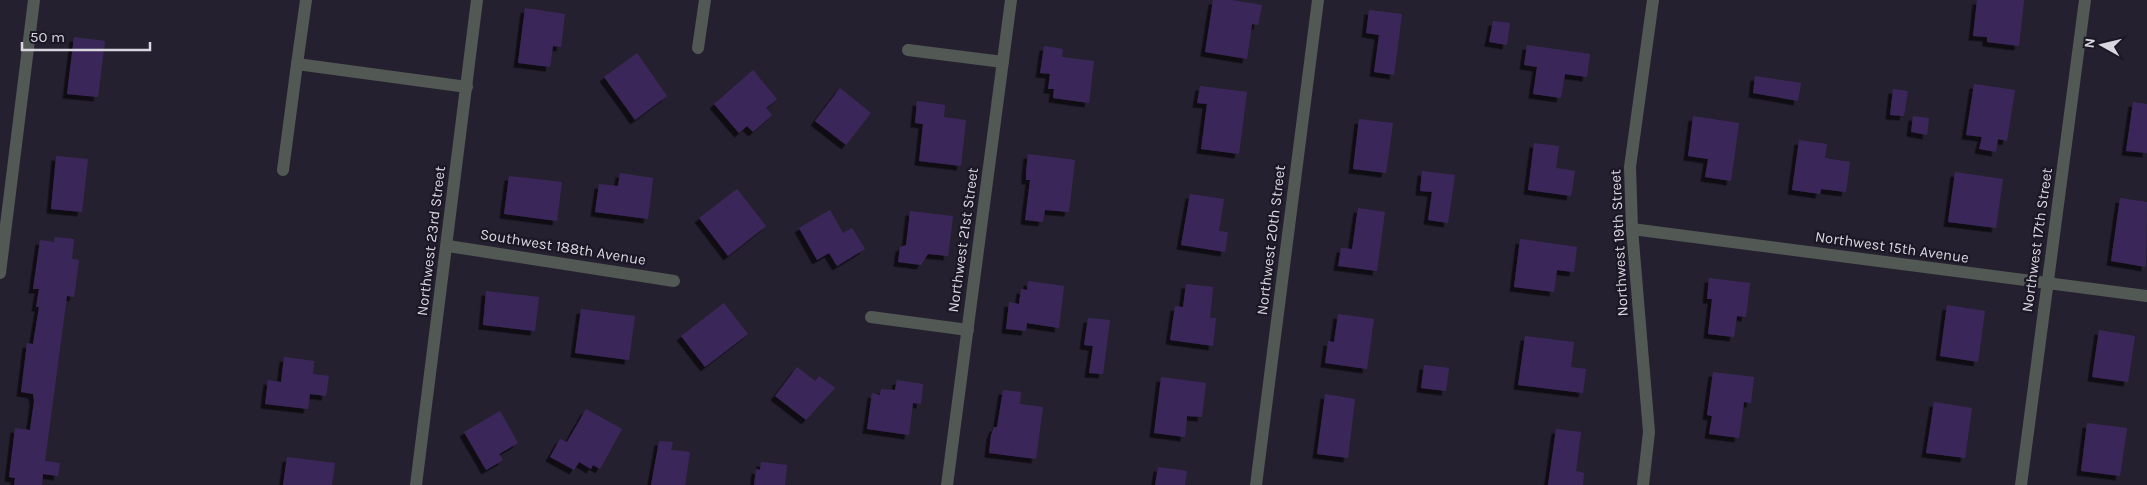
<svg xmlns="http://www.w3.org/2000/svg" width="2147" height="485" font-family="Karla,sans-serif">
<defs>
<filter id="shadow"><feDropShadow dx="-4.5" dy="4.5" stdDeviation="0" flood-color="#0009"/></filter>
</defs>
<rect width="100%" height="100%" fill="#25202f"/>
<g fill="#3b285a" filter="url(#shadow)">
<path d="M1213 0H1232L1262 5 1258 25 1252 24 1247 59 1205 52Z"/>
<path d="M1977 0H2024L2019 46 1987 42V37L1973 36Z"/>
<path d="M525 8 565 14 561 47 553 46 550 67 518 63Z"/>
<path d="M1369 10 1402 14 1394 75 1374 72 1379 35 1366 33Z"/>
<path d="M1493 21 1510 23 1507 45 1489 42Z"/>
<path d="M74 37 105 41 98 97 67 94Z"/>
<path d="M1527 45 1590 54 1587 77 1565 74 1561 98 1533 94 1537 67 1524 65Z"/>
<path d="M1044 46 1063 49 1062 57 1094 61 1089 103 1053 98 1054 89H1048L1050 74 1040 73Z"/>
<path d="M637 53 667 96 635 120 604 77Z"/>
<path d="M753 70 777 99 766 108 772 115 753 132 747 126 739 133 714 104Z"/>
<path d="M1755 76 1801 83 1798 101 1753 93Z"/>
<path d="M1974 84 2015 90 2007 141 1998 139 1996 152 1979 149 1982 137 1966 135Z"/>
<path d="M1200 86 1247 92 1239 154 1201 149 1207 104 1197 103Z"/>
<path d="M840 88 871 113 846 145 815 121Z"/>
<path d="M1893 89 1908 91 1904 116 1890 115Z"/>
<path d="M917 101 945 105 944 117 966 120 961 166 919 161 923 124 915 123Z"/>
<path d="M2133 102 2147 104V153L2126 151Z"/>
<path d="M1693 116 1739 123 1731 181 1705 177 1708 159 1688 156Z"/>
<path d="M1913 116 1929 118 1927 135 1911 132Z"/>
<path d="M1359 119 1393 123 1386 173 1353 169Z"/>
<path d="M1799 140 1827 144 1825 158 1850 162 1846 192 1821 189 1820 194 1792 190Z"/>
<path d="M1534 143 1559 146 1556 168 1575 171 1571 196 1528 190Z"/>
<path d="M1028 154 1075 160 1069 212 1045 210 1043 222 1025 220 1030 180H1026V172Z"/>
<path d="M56 156 88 159 82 212 51 209Z"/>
<path d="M1422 171 1455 175 1448 223 1428 220 1432 192 1420 191Z"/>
<path d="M1955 172 2003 179 1996 228 1948 222Z"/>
<path d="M620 173 653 178 648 219 595 212 599 184 618 186Z"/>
<path d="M509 176 562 182 557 221 504 214Z"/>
<path d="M737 189 766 226 728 256 699 218Z"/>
<path d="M1190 194 1224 199 1219 231 1228 232 1225 252 1181 245Z"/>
<path d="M2120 198 2147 202 2146 267 2111 261Z"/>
<path d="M1358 208 1385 212 1377 271 1338 266 1341 248 1352 249Z"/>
<path d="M830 210 843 233 852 228 865 249 837 266 829 253 817 260 799 228Z"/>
<path d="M910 211 953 216 948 256 928 254 921 265 898 262 900 247 906 245Z"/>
<path d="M55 237 74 239 72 259 79 260 74 297 67 296 45 461 60 463 58 476 43 474 42 485H14L15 478 9 477 15 428 30 430 34 401 33 394 21 392 27 343 33 344 39 307H36L39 289H33L40 240 54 242Z"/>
<path d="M1520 239 1577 247 1574 272 1557 270 1554 292 1514 287Z"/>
<path d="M1709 278 1750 283 1746 317 1737 316 1734 337 1708 334 1712 299H1707Z"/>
<path d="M1028 281 1064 286 1059 328 1027 323 1026 331 1006 329 1009 302 1019 304 1021 289 1027 290Z"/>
<path d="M1186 284 1213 287 1210 318H1216L1213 346 1170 340 1175 306 1183 307Z"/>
<path d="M486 291 539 297 535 331 483 325Z"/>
<path d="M724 303 748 334 705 367 681 336Z"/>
<path d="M1947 305 1985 311 1978 362 1940 356Z"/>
<path d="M581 309 635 316 629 360 575 353Z"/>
<path d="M1338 314 1374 319 1367 369 1325 363 1328 341 1334 342Z"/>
<path d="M1088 318 1110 320 1103 374 1089 373 1093 346 1084 345Z"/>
<path d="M2099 330 2135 336 2128 382 2092 377Z"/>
<path d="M1525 336 1574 342 1571 367 1586 369 1583 393 1518 385Z"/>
<path d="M284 357 314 361 313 374 329 376 326 396 310 394 308 409 265 404 268 380 281 382Z"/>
<path d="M1424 365 1449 368 1446 391 1421 388Z"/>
<path d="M797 367 815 381 819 376 835 388 806 420 775 396Z"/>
<path d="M1713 372 1754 377 1751 403 1744 402 1739 438 1709 434 1712 416 1707 415Z"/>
<path d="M1161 377 1206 383 1202 417 1187 416 1185 437 1154 433Z"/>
<path d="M897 380 923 384 921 404 913 403 909 435 867 429 872 393 880 395 881 389 895 390Z"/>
<path d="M1003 390 1021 392 1020 404 1043 407 1036 459 989 453 991 435 994 427H997Z"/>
<path d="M1325 394 1355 399 1348 458 1317 454Z"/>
<path d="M1934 402 1972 408 1965 458 1926 453Z"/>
<path d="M586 409 622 429 600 469 593 465 591 469 579 462 574 470 550 457 560 439 567 442Z"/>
<path d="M500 411 518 443 499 454 503 460 486 470 464 432Z"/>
<path d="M2087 423 2127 428 2120 476 2081 471Z"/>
<path d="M1556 429 1581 432 1576 471 1584 473 1583 485H1548Z"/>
<path d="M659 441 673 442 671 450 690 452 685 485H651Z"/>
<path d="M287 457 335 463 332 485H283Z"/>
<path d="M761 462 787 465 785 485H754L756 469 760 470Z"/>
<path d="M1158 467 1187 471 1185 485H1155Z"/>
</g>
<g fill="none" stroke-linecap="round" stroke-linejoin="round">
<g stroke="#525853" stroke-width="12">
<path d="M306 0 297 64 467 87"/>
<path d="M698 48 705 0"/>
<path d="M908 50 1003 62"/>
<path d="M283 170 297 64"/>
<path d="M1632 229 2147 296"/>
<path d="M448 246 674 281"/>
<path d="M0 273 34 0"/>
<path d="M871 317 968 330"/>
<path d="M947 485 1011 0"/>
<path d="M1256 485 1318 0"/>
<path d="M1643 485 1649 432 1632 229 1630 167 1653 0"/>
<path d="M2021 485 2085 0"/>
</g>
<path stroke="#525853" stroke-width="12" d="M416 485 477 0"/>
</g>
<g text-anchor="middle" stroke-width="4.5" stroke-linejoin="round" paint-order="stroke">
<g font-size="15" fill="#d9d6e0" stroke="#1b1725">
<text transform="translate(963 240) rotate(-82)" y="5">Northwest 21st Street</text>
<text transform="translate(1271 240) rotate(-83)" y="5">Northwest 20th Street</text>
<text transform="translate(2037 240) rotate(-82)" y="5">Northwest 17th Street</text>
<text transform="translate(431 241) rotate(-83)" y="5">Northwest 23rd Street</text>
<text transform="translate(1619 243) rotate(-93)" y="5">Northwest 19th Street</text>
<text transform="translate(563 247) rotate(9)" y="5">Southwest 188th Avenue</text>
<text transform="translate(1892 247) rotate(8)" y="5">Northwest 15th Avenue</text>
</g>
</g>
<g transform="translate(2102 45) rotate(278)" stroke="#1b1725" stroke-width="4" paint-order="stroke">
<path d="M0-4L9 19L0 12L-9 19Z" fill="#d9d6e0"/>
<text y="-8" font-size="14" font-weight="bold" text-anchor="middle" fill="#d9d6e0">N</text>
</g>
<path d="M22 42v8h128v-8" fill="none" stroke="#d9d6e0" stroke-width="2.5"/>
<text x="30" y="42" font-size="15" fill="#d9d6e0" stroke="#1b1725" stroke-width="4" paint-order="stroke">50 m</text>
</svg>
